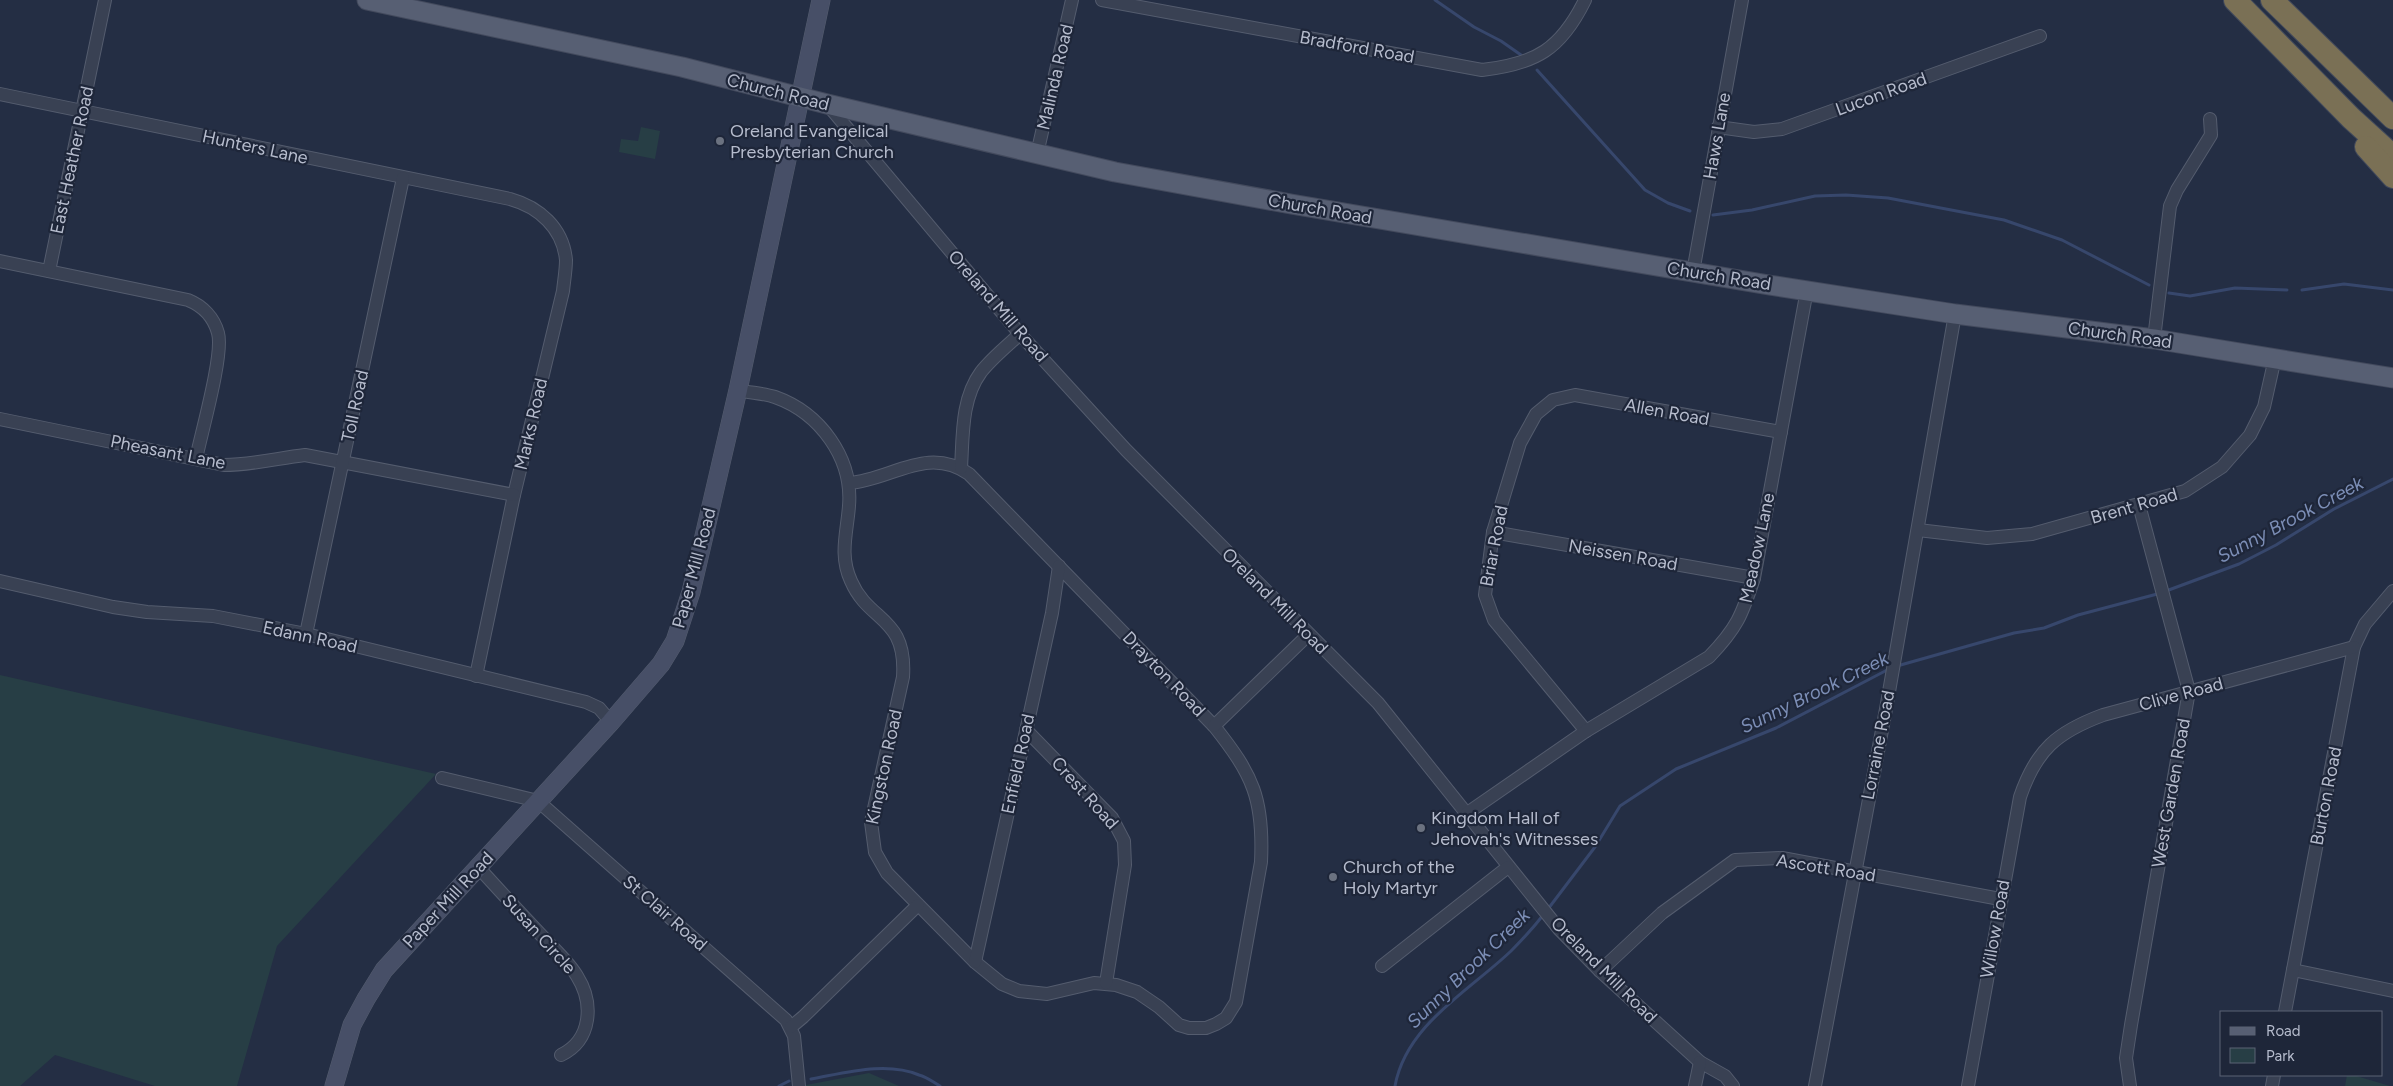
<svg xmlns="http://www.w3.org/2000/svg" width="2393" height="1086" font-family="Figtree,sans-serif">
<rect width="100%" height="100%" fill="#242e44"/>
<g fill="#273e45">
<path d="M641 127 660 131 655 159 619 152 621 139 638 141Z"/>
<path d="M0 675 436 774 277 946 237 1086H155L55 1055 20 1086H0Z"/>
<path d="M869 1073 899 1086H806V1085Z"/>
<path d="M2347 1075H2353L2390 1086H2345Z"/>
</g>
<g fill="none" stroke-linecap="round" stroke-linejoin="round">
<g stroke="#37476c" stroke-width="3">
<path d="M1435 0 1474 27 1501 41 1521 55"/>
<path d="M1537 70 1645 190 1668 203 1690 211"/>
<path d="M1713 215 1752 210 1815 196 1846 195 1888 198 2004 220 2062 240 2149 285"/>
<path d="M2302 290 2344 284 2393 290"/>
<path d="M2169 293 2190 296 2235 288 2287 290"/>
<path d="M2166 591 2239 564 2276 545 2334 509 2393 479"/>
<path d="M1897 666 2014 633 2044 628 2078 615 2161 593"/>
<path d="M1548 909 1595 847 1620 806 1676 769 1776 728 1889 669"/>
<path d="M811 1079C845 1073 886 1061 919 1075 927 1077 933 1082 940 1086"/>
<path d="M779 1086 789 1081"/>
<path d="M1395 1086C1406 1025 1469 991 1511 951 1522 940 1534 927 1544 914"/>
</g>
<g stroke="#545c6e" stroke-width="14">
<g id="street">
<path d="M1102 0 1482 70C1536 64 1561 49 1585 0"/>
<path d="M0 94 510 199C539 207 563 228 566 260 566 270 564 281 563 291L514 495 476 676"/>
<path d="M827 104 1020 334 1126 450 1378 703 1559 929 1600 971 1700 1062 1725 1076 1733 1086"/>
<path d="M1718 127 1754 132 1782 129 2040 36"/>
<path d="M1037 154 1072 0"/>
<path d="M0 261 188 300C203 306 214 318 218 333 224 354 201 434 196 459"/>
<path d="M49 271 105 0"/>
<path d="M1693 272 1742 0"/>
<path d="M2154 339 2170 206 2177 190 2211 135 2210 119"/>
<path d="M738 390C750 393 763 393 775 397 820 413 853 458 849 506 847 533 839 555 851 581 869 623 907 616 903 677L871 822 875 852 887 873 975 962 1002 984 1019 991 1047 994 1094 983 1116 985 1137 992 1159 1007 1179 1025 1189 1028H1206L1216 1024 1226 1018 1236 1002 1261 862C1264 799 1253 775 1214 726L969 474C927 445 891 480 849 483"/>
<path d="M0 419 224 465C251 465 279 458 305 455L514 495"/>
<path d="M961 468C963 436 961 399 981 372 992 358 1007 346 1020 334"/>
<path d="M1918 530 1987 538 2032 534 2185 491 2222 467 2250 435 2264 407 2275 358"/>
<path d="M1493 532 1754 578"/>
<path d="M0 581 113 607 147 612 213 616 306 634 586 702 599 708 611 722"/>
<path d="M306 634 403 178"/>
<path d="M1214 726 1308 635"/>
<path d="M1026 730 1112 818 1124 841 1125 865 1106 983"/>
<path d="M1586 731 1494 620 1485 595 1493 532 1520 443 1536 414 1553 400 1575 395 1781 432"/>
<path d="M442 778 538 801 786 1020 794 1036 799 1086"/>
<path d="M1466 814 1586 731 1709 657C1737 628 1742 615 1754 578L1807 290"/>
<path d="M479 868C500 891 522 915 544 938 555 950 569 962 577 976 594 1003 592 1040 561 1055"/>
<path d="M975 962 1052 613 1059 566"/>
<path d="M1382 966 1508 867"/>
<path d="M2293 970 2393 991"/>
<path d="M1600 971 1662 913 1735 860 1782 858 2000 899"/>
<path d="M2285 1012 2354 647 2365 624 2393 591"/>
<path d="M791 1027 803 1017 918 905"/>
<path d="M1695 1086 1700 1062"/>
<path d="M1815 1086 1886 709 1955 314"/>
<path d="M1968 1086 2020 797C2036 750 2057 732 2103 715L2354 647"/>
<path d="M2130 1086 2126 1058 2131 1025 2189 691 2139 505"/>
<path d="M2272 1086 2274 1075"/>
</g>
</g>
<g stroke="#545c6e" stroke-width="19">
<path id="secondary" d="M334 1086 352 1025 366 999 384 970 611 722 661 664 675 641 691 592 738 390 821 0"/>
</g>
<g stroke="#434a5d" stroke-width="21">
<path id="primary" d="M367 0 682 67 827 104 1115 172 1291 204 1769 285 1955 314 2154 339 2393 378"/>
</g>
<g stroke="#41495b" stroke-width="24">
<g id="highway">
<path d="M2235 0 2351 118 2393 156"/>
<path d="M2272 0 2393 118"/>
<path d="M2366 147 2393 177"/>
</g>
</g>
<use href="#street" stroke="#394153" stroke-width="12"/>
<use href="#secondary" stroke="#474f67" stroke-width="18"/>
<use href="#primary" stroke="#575f73" stroke-width="19"/>
<use href="#highway" stroke="#7a7055" stroke-width="22"/>
</g>
<g fill="#6b7280" stroke="#1e2639" stroke-width="2">
<circle cx="720" cy="141" r="5"/>
<circle cx="1421" cy="828" r="5"/>
<circle cx="1333" cy="877" r="5"/>
</g>
<g text-anchor="middle" stroke-width="4.5" stroke-linejoin="round" paint-order="stroke">
<g font-size="18" fill="#b6bccd" stroke="#1e2639">
<text transform="translate(1357 47) rotate(10)" y="6">Bradford Road</text>
<text transform="translate(1055 77) rotate(-77)" y="6">Malinda Road</text>
<text transform="translate(778 92) rotate(14)" y="6">Church Road</text>
<text transform="translate(1881 94) rotate(-20)" y="6">Lucon Road</text>
<text transform="translate(1717 136) rotate(-80)" y="6">Haws Lane</text>
<text transform="translate(255 147) rotate(12)" y="6">Hunters Lane</text>
<text transform="translate(72 160) rotate(-78)" y="6">East Heather Road</text>
<text transform="translate(1320 209) rotate(10)" y="6">Church Road</text>
<text transform="translate(1719 276) rotate(9)" y="6">Church Road</text>
<text transform="translate(998 306) rotate(49)" y="6">Oreland Mill Road</text>
<text transform="translate(2120 335) rotate(8)" y="6">Church Road</text>
<text transform="translate(355 406) rotate(-78)" y="6">Toll Road</text>
<text transform="translate(1667 412) rotate(10)" y="6">Allen Road</text>
<text transform="translate(531 424) rotate(-77)" y="6">Marks Road</text>
<text transform="translate(168 452) rotate(11)" y="6">Pheasant Lane</text>
<text transform="translate(2134 506) rotate(-16)" y="6">Brent Road</text>
<text transform="translate(1494 546) rotate(-79)" y="6">Briar Road</text>
<text transform="translate(1757 548) rotate(-78)" y="6">Meadow Lane</text>
<text transform="translate(1623 555) rotate(10)" y="6">Neissen Road</text>
<text transform="translate(694 568) rotate(-75)" y="6">Paper Mill Road</text>
<text transform="translate(1275 601) rotate(45)" y="6">Oreland Mill Road</text>
<text transform="translate(310 637) rotate(12)" y="6">Edann Road</text>
<text transform="translate(1164 674) rotate(46)" y="6">Drayton Road</text>
<text transform="translate(2181 694) rotate(-15)" y="6">Clive Road</text>
<text transform="translate(1878 745) rotate(-79)" y="6">Lorraine Road</text>
<text transform="translate(1018 764) rotate(-78)" y="6">Enfield Road</text>
<text transform="translate(884 767) rotate(-78)" y="6">Kingston Road</text>
<text transform="translate(1085 793) rotate(48)" y="6">Crest Road</text>
<text transform="translate(2171 793) rotate(-80)" y="6">West Garden Road</text>
<text transform="translate(2326 796) rotate(-79)" y="6">Burton Road</text>
<text transform="translate(1826 868) rotate(9)" y="6">Ascott Road</text>
<text transform="translate(448 900) rotate(-47)" y="6">Paper Mill Road</text>
<text transform="translate(665 913) rotate(41)" y="6">St Clair Road</text>
<text transform="translate(1995 929) rotate(-80)" y="6">Willow Road</text>
<text transform="translate(539 934) rotate(48)" y="6">Susan Circle</text>
<text transform="translate(1604 970) rotate(45)" y="6">Oreland Mill Road</text>
</g>
<g font-size="18" fill="#b6bccd" stroke="#1e2639" text-anchor="start">
<text x="730" y="137">Oreland Evangelical<tspan x="730" dy="21">Presbyterian Church</tspan></text>
<text x="1431" y="824">Kingdom Hall of<tspan x="1431" dy="21">Jehovah's Witnesses</tspan></text>
<text x="1343" y="873">Church of the<tspan x="1343" dy="21">Holy Martyr</tspan></text>
</g>
<g font-size="19" font-style="italic" fill="#7c8eb6" stroke="#1e2639">
<text transform="translate(2290 519) rotate(-28)" y="7">Sunny Brook Creek</text>
<text transform="translate(1814 692) rotate(-26)" y="7">Sunny Brook Creek</text>
<text transform="translate(1468 968) rotate(-44)" y="7">Sunny Brook Creek</text>
</g>
</g>
<rect x="2220" y="1011" width="162" height="65" fill="#1e2639" stroke="#5b6274"/>
<rect x="2230" y="1027" width="25" height="8" fill="#575f73" stroke="#5b6274"/>
<text x="2266" y="1036" font-size="15" fill="#b6bccd">Road</text>
<rect x="2230" y="1048" width="25" height="15" fill="#273e45" stroke="#5b6274"/>
<text x="2266" y="1061" font-size="15" fill="#b6bccd">Park</text>
</svg>
